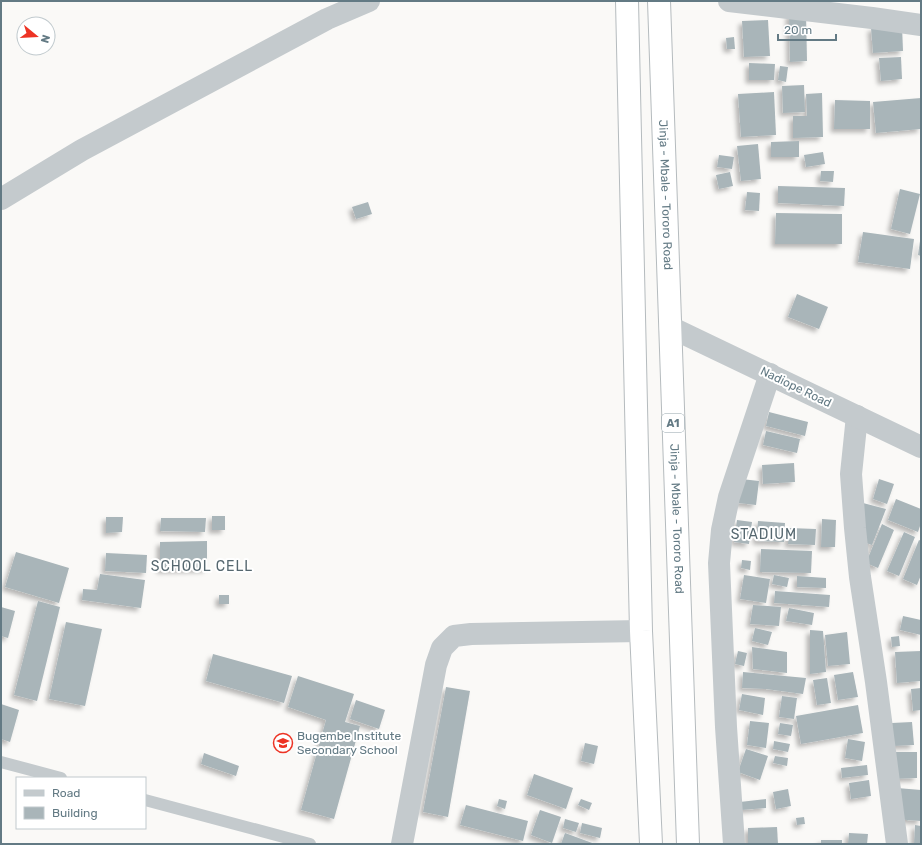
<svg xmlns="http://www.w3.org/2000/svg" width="922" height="845" font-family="Rubik,sans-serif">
<defs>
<filter id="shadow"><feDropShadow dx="-3.5" dy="3.5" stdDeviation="2" flood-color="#0004"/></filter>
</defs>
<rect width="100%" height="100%" fill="#faf9f7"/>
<g fill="#a9b5b9" filter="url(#shadow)">
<path d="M806 13 807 61 790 62 789 14Z"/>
<path d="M768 20 770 56 744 57 742 21Z"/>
<path d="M902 26 903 51 873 53 871 28Z"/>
<path d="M734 37 735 49H727L726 38Z"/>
<path d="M901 57 902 79 881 81 879 58Z"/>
<path d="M749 63 775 64 774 80H749Z"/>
<path d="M780 66 788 67 786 82 778 80Z"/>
<path d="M804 85 805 112 783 113 782 86Z"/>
<path d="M774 92 776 135 741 137 738 94Z"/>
<path d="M822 93 823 137 793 138V116H807L806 94Z"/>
<path d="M921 98V129L876 133 873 102Z"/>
<path d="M835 100 870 101V129H834Z"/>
<path d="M799 141V157H771V142Z"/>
<path d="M758 144 761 179 741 181 737 146Z"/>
<path d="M823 152 825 164 806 167 804 155Z"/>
<path d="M719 155 734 157 732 169 717 167Z"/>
<path d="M821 171H834L833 182 820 181Z"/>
<path d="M730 172 733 186 719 189 716 175Z"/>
<path d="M778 186 845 188 844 206 778 203Z"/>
<path d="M900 189 920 194 910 234 891 229Z"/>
<path d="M747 192 760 193 759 211 745 210Z"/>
<path d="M368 202 372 214 356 219 352 207Z"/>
<path d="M776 213 842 214V244H775Z"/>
<path d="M863 232 914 239 910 269 858 262Z"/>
<path d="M920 241H921V256L918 255Z"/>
<path d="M797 294 828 307 819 329 788 317Z"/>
<path d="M769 412 808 422 805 436 766 426Z"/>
<path d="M766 431 800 439 797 453 763 445Z"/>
<path d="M794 463 795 482 763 484 762 465Z"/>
<path d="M741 479 759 481 756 505 738 503Z"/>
<path d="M879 479 894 484 887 504 873 499Z"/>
<path d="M896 499 921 509V523L918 532 888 520Z"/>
<path d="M863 503 886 509 872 545 860 541Z"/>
<rect x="212" y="516" width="13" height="14"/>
<path d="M106 517H123L122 532 106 533Z"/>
<path d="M161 518H206L205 532 160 531Z"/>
<path d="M822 519 836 520 835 547H821Z"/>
<path d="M737 520 752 522 749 544 734 542Z"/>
<path d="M758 521 785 523 784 542 756 541Z"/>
<path d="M882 524 894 530 878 568 866 563Z"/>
<path d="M789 528 816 529 815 545 788 544Z"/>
<path d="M904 532 915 537 899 576 887 571Z"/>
<path d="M919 540 921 541V575L917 585 903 579Z"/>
<path d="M207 541V569L160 570V542Z"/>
<path d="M761 549 812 551 811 573 760 572Z"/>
<path d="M16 552 69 568 59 603 5 587Z"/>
<path d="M106 553 147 555 146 573 105 571Z"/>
<path d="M742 560 751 561 750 570 741 568Z"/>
<path d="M100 574 145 580 141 608 82 600 83 589 97 590Z"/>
<path d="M744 575 770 579 766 603 740 599Z"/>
<path d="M774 575 789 578 787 587 772 584Z"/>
<path d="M797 576 826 578V588L797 587Z"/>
<path d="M775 591 830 595 829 607 774 603Z"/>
<rect x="219" y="595" width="10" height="9"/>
<path d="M38 601 60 607 37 701 14 695Z"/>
<path d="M753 605 781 607 779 626 750 624Z"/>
<path d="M1 607 15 611 8 638 1 636Z"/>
<path d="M789 608 814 613 812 625 786 621Z"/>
<path d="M903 616 921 620V635L900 630Z"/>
<path d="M66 622 102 629 85 706 49 699Z"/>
<path d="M755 628 772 632 768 645 752 641Z"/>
<path d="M810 630 823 631 826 672 810 674Z"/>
<path d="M847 632 850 664 828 666 825 635Z"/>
<path d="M899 636 900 646 892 647 891 637Z"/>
<path d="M752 647 787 652V673L753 669Z"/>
<path d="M738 651 747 653 744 666 735 664Z"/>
<path d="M921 651V681L897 683 895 652Z"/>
<path d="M213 654 292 676 284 703 206 681Z"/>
<path d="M743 672 806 678 803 694 766 689 742 688Z"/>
<path d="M853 672 858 697 838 700 834 675Z"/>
<path d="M298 676 354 694 345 722 360 726 334 819 301 810 326 720 288 707Z"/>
<path d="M827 678 831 703 817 705 813 680Z"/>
<path d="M446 687 470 691 448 817 423 812Z"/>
<path d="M921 688V710L913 711 911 689Z"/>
<path d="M742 694 765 698 763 715 739 710Z"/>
<path d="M782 696 797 698 794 719 779 717Z"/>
<path d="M356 700 385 710 379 729 350 719Z"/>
<path d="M1 704 19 710 10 742 1 739Z"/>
<path d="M858 705 863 733 801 744 796 716Z"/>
<path d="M750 721 769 723 766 748 747 745Z"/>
<path d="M912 722 914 745 893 746 892 723Z"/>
<path d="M780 723 793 725 791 736 778 734Z"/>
<path d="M848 739 865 742 862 761 845 758Z"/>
<path d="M774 741 790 744 788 752 773 749Z"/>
<path d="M585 743 598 746 594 764 581 761Z"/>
<path d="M746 749 768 756 760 780 738 772Z"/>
<path d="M892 752H917V778L892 779Z"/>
<path d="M204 753 239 766 236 776 201 764Z"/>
<path d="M775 756 788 758 787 766 773 763Z"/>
<path d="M867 765 868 775 842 778 841 768Z"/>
<path d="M534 774 573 788 566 809 527 795Z"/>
<path d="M869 780 871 796 851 799 849 783Z"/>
<path d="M897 788 921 790V821L894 819Z"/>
<path d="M788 789 791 806 776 809 773 792Z"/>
<path d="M499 799 507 801 505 809 497 806Z"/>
<path d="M581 799 592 803 589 810 578 805Z"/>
<path d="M766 799V808L741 810 740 802Z"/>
<path d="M466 805 528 821 523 841 460 825Z"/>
<path d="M540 810 561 817 552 843 531 835Z"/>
<path d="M804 817 805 824 797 825 796 818Z"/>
<path d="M565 819 579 823 576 832 563 828Z"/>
<path d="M582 823 602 828 600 838 580 833Z"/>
<path d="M915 825 921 826V844H914Z"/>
<path d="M777 827 778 844H748V828Z"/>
<path d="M565 833 595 844H561Z"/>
<path d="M849 833 868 834 867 844H848Z"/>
<rect x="821" y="840" width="21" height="4"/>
</g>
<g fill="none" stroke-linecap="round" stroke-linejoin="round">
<g stroke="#b5bbbe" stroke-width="24">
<g id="trunk">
<path d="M627 1 641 631 651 844"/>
<path id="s1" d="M659 1 688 844"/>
</g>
</g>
<g stroke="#c4cacd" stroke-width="12">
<path d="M1 762 61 778"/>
<path d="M145 800 310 844"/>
</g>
<g stroke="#c4cacd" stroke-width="22">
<path d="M729 1 872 18 921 25"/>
<path d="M1 199 82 150 327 19 369 1"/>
<path d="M857 416 851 474 855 528 860 577 876 682 897 844"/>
<path d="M402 844 436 665 442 648 454 636 471 634 641 631"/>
<path d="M734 844 726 727 719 563 722 530 729 497 770 374"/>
</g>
<path stroke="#c4cacd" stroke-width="22" d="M670 327 921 447"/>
<use href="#trunk" stroke="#fff" stroke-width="22"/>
</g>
<defs>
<g id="school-ring" transform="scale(1)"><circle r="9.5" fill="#fff" stroke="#ed3324" stroke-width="1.5"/><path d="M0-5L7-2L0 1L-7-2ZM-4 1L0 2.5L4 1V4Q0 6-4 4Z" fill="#ed3324"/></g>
</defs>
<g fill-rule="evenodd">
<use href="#school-ring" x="283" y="743"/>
</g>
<g text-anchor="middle" stroke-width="4" stroke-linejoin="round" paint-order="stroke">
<rect fill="#fff" stroke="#92a2a9" stroke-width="1" x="662" y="414" width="22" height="18" rx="3"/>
<g font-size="11" font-weight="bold" fill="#637a84">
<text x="673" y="427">A1</text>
</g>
<g font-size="12" fill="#637a84" stroke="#fff">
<text dy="4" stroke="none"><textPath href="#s1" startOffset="194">Jinja - Mbale - Tororo Road</textPath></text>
<text transform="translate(796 387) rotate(26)" y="4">Nadiope Road</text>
<text dy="4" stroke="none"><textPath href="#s1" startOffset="518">Jinja - Mbale - Tororo Road</textPath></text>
</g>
<g font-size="12" fill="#637a84" stroke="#fff" text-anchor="start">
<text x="297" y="740">Bugembe Institute<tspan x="297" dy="14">Secondary School</tspan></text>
</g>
<g font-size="14" letter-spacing="1" fill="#55676f" stroke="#fff">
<text x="764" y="539">STADIUM</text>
<text x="202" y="571">SCHOOL CELL</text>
</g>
</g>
<rect width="922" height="845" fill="none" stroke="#637a84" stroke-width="4"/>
<rect x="16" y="777" width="130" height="52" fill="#ffffff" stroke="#c1cace"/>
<rect x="24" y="790" width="20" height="6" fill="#c4cacd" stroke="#c1cace"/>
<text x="52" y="797" font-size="12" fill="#637a84">Road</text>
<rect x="24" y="807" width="20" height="12" fill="#a9b5b9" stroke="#c1cace"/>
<text x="52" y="817" font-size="12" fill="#637a84">Building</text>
<g transform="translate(36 36) rotate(108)"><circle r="19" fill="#ffffff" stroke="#c1cace"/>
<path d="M0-3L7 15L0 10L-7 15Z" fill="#ed3324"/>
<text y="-6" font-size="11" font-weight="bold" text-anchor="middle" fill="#637a84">N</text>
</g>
<path d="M778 34v6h58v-6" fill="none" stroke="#637a84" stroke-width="2"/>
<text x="784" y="34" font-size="12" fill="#637a84" stroke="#ffffff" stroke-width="3" paint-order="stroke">20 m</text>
</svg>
